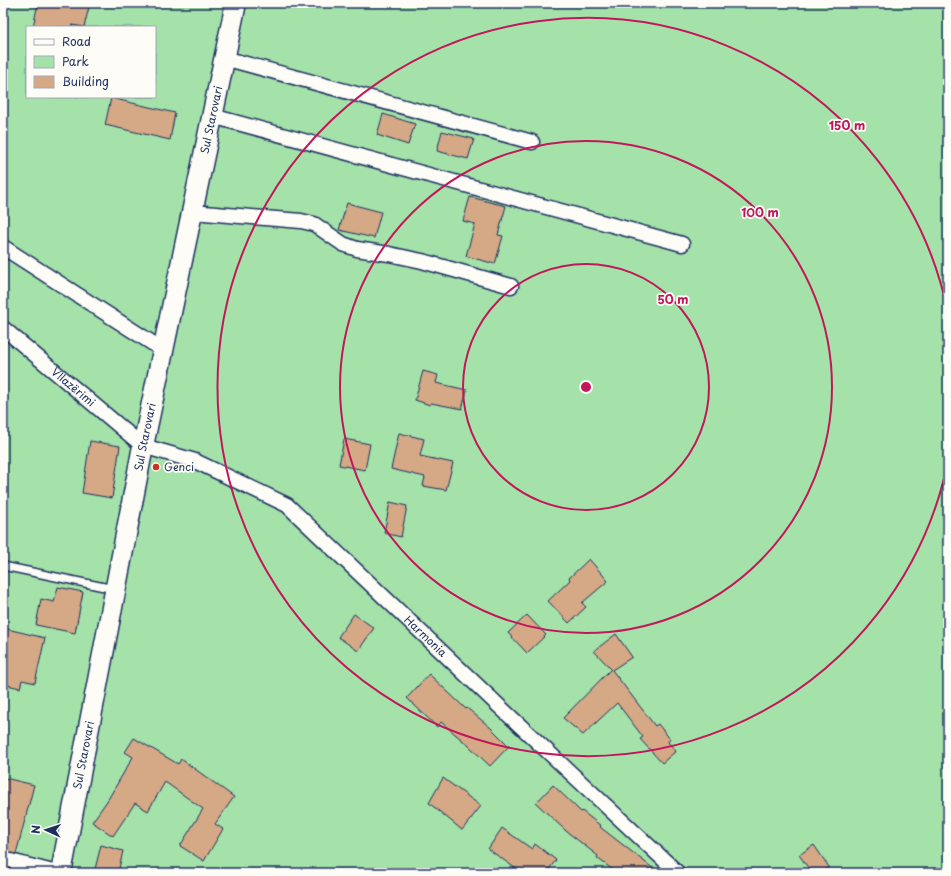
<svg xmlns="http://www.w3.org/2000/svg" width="951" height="876" font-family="'Playpen Sans',sans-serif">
<rect width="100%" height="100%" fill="#f5ebe0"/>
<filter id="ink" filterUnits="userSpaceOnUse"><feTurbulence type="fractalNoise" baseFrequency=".025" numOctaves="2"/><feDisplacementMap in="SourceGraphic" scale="8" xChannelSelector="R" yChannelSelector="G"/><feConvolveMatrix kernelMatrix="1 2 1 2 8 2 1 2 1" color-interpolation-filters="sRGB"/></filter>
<g filter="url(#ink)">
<path fill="#a4e2aa" stroke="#608884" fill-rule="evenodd" d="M3 3H948V873H3ZM27 27H155V97H27Z"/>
<g fill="#d5a886" stroke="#1b2f5e">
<path d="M38 3H90L84 27 72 25V27H33Z"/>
<path d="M111 98 175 113 170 140 105 125Z"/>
<path d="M383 114 415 124 408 145 377 135Z"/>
<path d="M442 131 474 139 468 159 437 151Z"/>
<path d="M470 197 506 206 498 235 503 236 495 264 466 256 475 224 463 221Z"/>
<path d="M347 203 381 212 374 238 339 230Z"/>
<path d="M423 371 438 375 436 383 467 390 462 409 431 403 430 405 415 400Z"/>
<path d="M399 433 424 439 420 456 453 463 446 490 423 486 425 477 391 469Z"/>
<path d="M344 439 370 444 365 470 339 465Z"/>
<path d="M90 441 120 446 112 498 82 493Z"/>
<path d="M390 502 407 506 401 537 384 533Z"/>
<path d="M589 559 608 581 582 603 586 607 569 623 548 601 570 580 569 578Z"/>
<path d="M58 587 83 592 75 633 36 625 41 599 54 602Z"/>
<path d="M354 614 374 628 358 651 338 637Z"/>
<path d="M527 615 546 635 527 653 508 633Z"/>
<path d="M3 628 45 638 35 683 22 680 20 688 3 684Z"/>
<path d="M616 634 632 657 612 670 655 726 658 724 670 739 668 742 676 751 662 763 640 739 643 737 617 703 583 735 563 718 611 669 594 651Z"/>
<path d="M429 674 466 709 467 708 491 728 509 746 490 766 469 746 441 722 437 727 407 698Z"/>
<path d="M134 738 178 764 181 759 234 797 215 824 223 829 204 861 180 846 203 809 165 782 148 811 135 803 113 836 92 822 107 801 133 757 125 752Z"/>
<path d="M5 778 34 785 16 854 3 851V787Z"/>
<path d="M443 778 481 806 462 830 429 803Z"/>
<path d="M553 785 581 812 582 811 601 826 600 827 659 873H617L597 858 598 856 566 831 536 803Z"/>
<path d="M502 828 532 849 535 844 556 860 546 873H522L488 849Z"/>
<path d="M101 845 123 851 118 873H94Z"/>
<path d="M814 845 829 867 821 873H812L799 855Z"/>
</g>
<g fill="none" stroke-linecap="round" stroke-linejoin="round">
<g stroke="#1b2f5e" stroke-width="10">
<path id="lane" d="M3 566 114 589"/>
</g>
<g stroke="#1b2f5e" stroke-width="17">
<g id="street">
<path d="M224 58 532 142"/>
<path d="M212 116 682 244"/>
<path d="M192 212 301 221 314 224 343 244 357 249 389 254 422 261 511 286"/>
<path d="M3 247 163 350"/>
<path id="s1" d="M3 328 143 446 195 461 287 505 500 707 678 873"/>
<path d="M3 859 57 873"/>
</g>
</g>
<g stroke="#1b2f5e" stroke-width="23">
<g id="secondary">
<path id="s2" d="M61 873 143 446 236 3"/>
</g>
</g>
<use href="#lane" stroke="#fdfcf7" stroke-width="7"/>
<use href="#street" stroke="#fdfcf7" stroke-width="14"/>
<use href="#secondary" stroke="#fdfcf7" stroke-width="20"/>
</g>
</g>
<g fill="none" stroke="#c2185b" stroke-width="2">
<circle cx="586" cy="387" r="123"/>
<circle cx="586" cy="387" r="246"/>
<path d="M948 461A369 369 0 1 1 948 313"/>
</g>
<circle fill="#c8321e" stroke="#fdfcf7" stroke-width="1.5" cx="156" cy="467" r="4"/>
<g text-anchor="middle" stroke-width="3.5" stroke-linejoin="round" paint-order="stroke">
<g font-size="11" fill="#1b2f5e" stroke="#fdfcf7">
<text dy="4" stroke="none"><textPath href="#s2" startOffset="768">Sul Starovari</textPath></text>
<text dy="4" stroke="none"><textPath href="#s1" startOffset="92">Vllazërimi</textPath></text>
<text dy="4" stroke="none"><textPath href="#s2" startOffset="444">Sul Starovari</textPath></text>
<text dy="4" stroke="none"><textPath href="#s1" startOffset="530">Harmonia</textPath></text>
<text dy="4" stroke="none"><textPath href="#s2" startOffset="120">Sul Starovari</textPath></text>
</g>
<g font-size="11" fill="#1b2f5e" stroke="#fdfcf7" text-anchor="start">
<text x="164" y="471">Genci</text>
</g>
</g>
<circle cx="586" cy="387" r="6" fill="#c2185b" stroke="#fdfcf7" stroke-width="2"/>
<g font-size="12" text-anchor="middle" font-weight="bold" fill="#c2185b" stroke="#fdfcf7" stroke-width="3.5" stroke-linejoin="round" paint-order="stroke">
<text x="847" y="130">150 m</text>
<text x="760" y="217">100 m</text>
<text x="673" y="304">50 m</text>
</g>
<rect width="951" height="876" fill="none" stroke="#fdfcf7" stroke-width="16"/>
<rect x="8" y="8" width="935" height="860" fill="none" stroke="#1b2f5e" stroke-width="1.5" filter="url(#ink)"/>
<rect x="26" y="26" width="130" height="72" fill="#fdfcf7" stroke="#a3aaba"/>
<rect x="34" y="39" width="20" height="6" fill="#fdfcf7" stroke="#a3aaba"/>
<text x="62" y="46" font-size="12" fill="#1b2f5e">Road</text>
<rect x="34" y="56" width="20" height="12" fill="#a4e2aa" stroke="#a3aaba"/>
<text x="62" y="66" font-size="12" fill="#1b2f5e">Park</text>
<rect x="34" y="76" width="20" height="12" fill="#d5a886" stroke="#a3aaba"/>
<text x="62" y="86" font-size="12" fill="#1b2f5e">Building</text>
<g transform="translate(46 830) rotate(273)" stroke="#fdfcf7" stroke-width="3" paint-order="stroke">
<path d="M0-3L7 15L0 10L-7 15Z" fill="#1b2f5e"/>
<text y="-6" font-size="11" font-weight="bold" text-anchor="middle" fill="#1b2f5e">N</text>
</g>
</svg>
